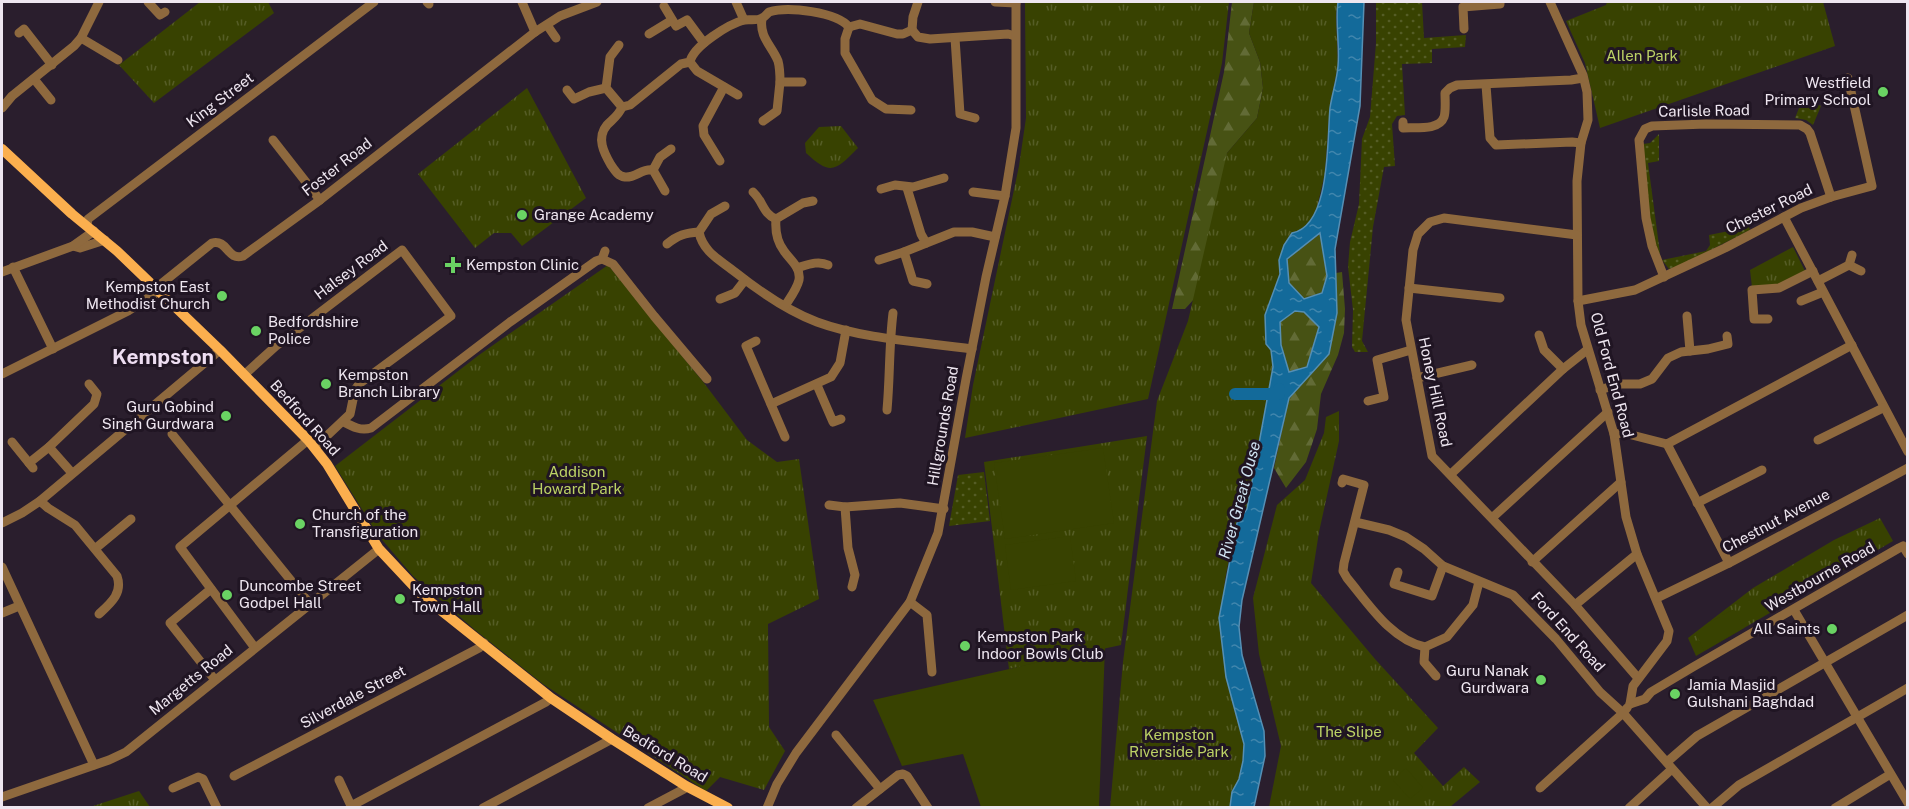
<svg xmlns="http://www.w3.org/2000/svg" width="1909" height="809" font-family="'Public Sans',sans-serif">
<defs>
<pattern id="grass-dots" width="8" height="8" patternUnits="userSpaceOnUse" patternTransform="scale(1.5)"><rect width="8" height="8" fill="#384201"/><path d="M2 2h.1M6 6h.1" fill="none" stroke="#555d26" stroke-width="1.8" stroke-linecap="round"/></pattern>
<pattern id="forest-firs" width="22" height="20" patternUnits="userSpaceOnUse" patternTransform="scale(1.5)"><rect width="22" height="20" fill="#475214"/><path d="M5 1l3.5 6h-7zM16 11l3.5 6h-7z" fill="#626b36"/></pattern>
<pattern id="park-tufts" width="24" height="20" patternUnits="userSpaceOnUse" patternTransform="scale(1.5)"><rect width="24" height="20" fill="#384201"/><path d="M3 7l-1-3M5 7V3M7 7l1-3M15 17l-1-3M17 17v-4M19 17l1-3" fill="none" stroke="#555d26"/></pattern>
<pattern id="water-ripples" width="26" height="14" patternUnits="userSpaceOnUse" patternTransform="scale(1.5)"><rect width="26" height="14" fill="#136a9a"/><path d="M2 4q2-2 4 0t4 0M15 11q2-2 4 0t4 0" fill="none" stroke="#4186ad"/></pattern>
</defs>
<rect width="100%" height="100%" fill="#2a1e2d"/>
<g fill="url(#grass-dots)">
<path d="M1376 2H1422L1424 38 1466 35 1465 47 1432 49V63L1402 64 1405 115 1397 116 1392 124 1395 166 1384 167 1373 227 1362 341 1368 352H1355L1352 347 1353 310 1348 267 1350 242 1359 204 1362 139 1370 117 1376 43Z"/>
<path d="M1803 98 1821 106 1813 125 1806 120 1795 118Z"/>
<path d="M1659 134V161L1648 163 1660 253H1658L1648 221 1643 144 1650 143Z"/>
<path d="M1749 227 1750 230 1675 268 1669 269 1662 260 1706 251 1710 245 1709 235Z"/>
<path d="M984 472 990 521 949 526 958 475Z"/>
</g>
<g fill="url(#forest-firs)">
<path d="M1232 2H1254L1249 33 1260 62 1263 88 1257 118 1227 153 1216 275 1185 309H1172L1224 72Z"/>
<path d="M1321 233 1327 276 1322 293 1304 299 1289 283 1287 259Z"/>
<path d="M1342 272 1345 309 1344 333 1338 355 1321 394 1317 429 1306 462 1286 488 1274 468 1289 397 1329 354 1337 313 1336 273Z"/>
<path d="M1295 311 1304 312 1319 327 1307 367 1289 372 1281 345 1280 322Z"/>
</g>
<g fill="url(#park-tufts)">
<path d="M200 2H268L274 13 154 103 119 65Z"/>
<path d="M1025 2H1229L1222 63 1148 399 965 438 973 385 1019 166 1026 118Z"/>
<path d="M1254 2H1338L1336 15 1338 66 1330 106 1325 173 1315 216 1300 231 1279 260 1280 274 1277 284 1271 350 1273 367 1270 392 1247 509 1236 523 1225 580 1221 636 1226 677 1244 744 1243 761 1239 779 1232 792 1230 807 1110 808 1123 662 1157 401 1188 321 1227 153 1257 118 1263 88 1260 62 1249 33Z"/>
<path d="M1607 2H1823L1835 46 1600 128 1585 63 1566 21 1606 5Z"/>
<path d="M527 88 586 198 522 246 511 233H494L475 248 418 174Z"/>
<path d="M841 126 858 148C835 171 831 176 806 153L805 143 819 127Z"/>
<path d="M1793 247 1806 273 1779 286 1752 287 1750 270Z"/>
<path d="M608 265 704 383 747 440 777 462 799 459 819 599 768 624 769 727 785 751 764 790 720 777 706 791 543 684 475 630 413 576 378 535 335 466 479 355Z"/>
<path d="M1339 411V441L1319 532 1311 583 1375 659 1438 728 1414 753 1443 786 1464 767 1480 782 1450 807H1269L1281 746 1259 654 1253 598 1277 505 1305 480 1324 433 1326 417Z"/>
<path d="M1147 436 1121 645 1009 669 984 462Z"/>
<path d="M1880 518 1893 541 1696 656 1688 638 1753 588 1834 540Z"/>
<path d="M139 791 150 807H90Z"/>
</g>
<g fill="#384201">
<path d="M1103 448 1114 523 1005 539 994 463Z"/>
<path d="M1070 536 1076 581 1011 590 1005 545Z"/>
<path d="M1734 609 1744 628 1704 651 1696 633 1708 623Z"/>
<path d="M1105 647 1099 807H981L963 754 902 766 873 700Z"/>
<path d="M1406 768 1423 788 1410 799 1393 780Z"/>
</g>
<path fill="url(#water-ripples)" stroke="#558fb4" stroke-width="1.5" fill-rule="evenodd" d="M1338 2H1364L1360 106 1335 249 1337 313 1329 354 1289 398 1242 600 1239 627 1242 655 1264 731 1265 756 1254 807H1230L1232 792 1239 779 1243 761 1244 744 1226 677 1219 618 1237 523 1247 509 1273 367 1271 350 1266 344 1265 315 1280 274 1279 260 1284 245 1292 233C1331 226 1327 139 1330 108 1332 94 1337 80 1338 66 1340 45 1335 23 1338 2ZM1320 233 1327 276 1322 293 1304 299 1289 283 1287 259ZM1295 311 1304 312 1319 327 1307 367 1289 372 1281 345 1280 322Z"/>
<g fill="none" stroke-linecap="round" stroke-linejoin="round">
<path stroke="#136a9a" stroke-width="12" d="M1235 394H1279V389"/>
<g stroke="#8e693e" stroke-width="9">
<path d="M148 2 160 15 165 12"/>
<path d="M427 2 429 4"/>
<path d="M522 2 535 32"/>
<path d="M736 2 744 20"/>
<path d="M995 2 1016 3"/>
<path d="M1550 2 1583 75 1587 92 1588 120 1581 143 1577 181 1578 301 1581 325 1614 434 1626 517 1637 554 1669 631 1667 641 1633 686 1630 704"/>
<path d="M664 6 676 26 687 20 704 43"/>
<path d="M762 19C759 37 772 46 778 61 780 68 780 75 780 82H802"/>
<path d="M547 25 556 38"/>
<path d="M849 27 845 39V53L872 100 886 109 911 110"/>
<path d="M849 27 860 24 897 34H903L912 30"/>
<path d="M1464 29 1463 7 1500 4V2"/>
<path d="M912 30 918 37 930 39 1008 34 1015 36"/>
<path d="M912 30 913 17 918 2"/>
<path d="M19 33 24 29 52 65"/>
<path d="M649 34 672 20"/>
<path d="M81 38 118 60"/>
<path d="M955 38 960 114 975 118"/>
<path d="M619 45 610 57 606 88 622 107"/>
<path d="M690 62 697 71 738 95"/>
<path d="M34 79 51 100"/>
<path d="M1486 85 1490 138 1496 145 1572 142 1581 143"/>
<path d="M567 90 574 99 589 92 606 88"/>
<path d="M622 107 630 105 681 64 690 62C693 46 729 24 744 20 749 19 758 21 762 18 765 17 767 14 769 12 788 6 837 12 849 27"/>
<path d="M622 107C619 115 613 119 607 125 596 138 604 153 611 165 615 171 618 176 625 177 636 178 642 168 653 170L665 191"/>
<path d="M2 108 12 96 74 46 81 38 99 2"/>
<path d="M763 121 777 111 780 82"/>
<path d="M1403 122V128C1415 127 1439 131 1444 117 1446 111 1445 100 1445 93L1450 88 1457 85 1571 80 1583 78"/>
<path d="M273 140 320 200"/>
<path d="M720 161 704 135 703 126 724 87"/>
<path d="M653 170 660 157 671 149"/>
<path d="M907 188 921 234 926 243"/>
<path d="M881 189 895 185 913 187 944 178"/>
<path d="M753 192C763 201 763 214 776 219"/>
<path d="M973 192 1005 196"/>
<path d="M725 206 711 214 699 232C703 252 720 260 735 272 759 291 788 311 817 322 863 339 923 342 972 349"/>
<path d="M1784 217 1908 452"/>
<path d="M87 225 88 219 374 2"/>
<path d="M1577 235 1444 218 1430 222 1418 234 1413 250 1406 320 1432 456 1575 605 1638 678"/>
<path d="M667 244C678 235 685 233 699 232"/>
<path d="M73 246 80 248 105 240"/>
<path d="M602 259 613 264 654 316 707 379"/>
<path d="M879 260 904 252"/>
<path d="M1849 265 1861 271"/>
<path d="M13 267 53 349"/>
<path d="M797 268C807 265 818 260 828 265"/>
<path d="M2 272 73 246 94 231"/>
<path d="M1664 277 1652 246 1646 218 1639 140 1645 129 1652 126 1706 124 1800 125 1807 129 1810 133 1831 197"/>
<path d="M1818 281 1849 265 1852 255"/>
<path d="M927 284 913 281 904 252 954 232H972L995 237"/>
<path d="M156 288 212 243C228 239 227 261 243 256L320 200 535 32 560 16 597 2"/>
<path d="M1409 288 1500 298"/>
<path d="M720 299 735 293 745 280"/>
<path d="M1578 301 1635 290 1725 248 1801 208 1831 197 1872 186 1848 78"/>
<path d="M1801 301 1823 292"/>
<path d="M785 306C790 298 797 289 799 280 801 267 790 260 784 251 777 242 775 231 776 219L803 203 813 201"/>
<path d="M1687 316 1690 351"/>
<path d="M1768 319H1754L1752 290 1779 288 1813 271"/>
<path d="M1539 335 1544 350 1563 369"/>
<path d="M756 341 746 346 785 437"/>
<path d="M2 374 128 311 159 291"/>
<path d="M244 375 276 346 402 250 451 316 359 384 355 390 350 414 315 447"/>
<path d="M1417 378 1472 365"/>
<path d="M817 385 833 422 841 419"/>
<path d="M1600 390 1618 384H1640L1652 379 1668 358 1681 352 1708 349 1728 344 1727 336"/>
<path d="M1368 401 1384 397 1377 360 1411 350"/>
<path d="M771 404 831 377 840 363 846 330"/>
<path d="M887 410C890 377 889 345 893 313"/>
<path d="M344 422C353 427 361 431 371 428L510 322 596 261 602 259 605 251"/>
<path d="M172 434 310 604"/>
<path d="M1614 434 1624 433 1667 444 1852 345"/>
<path d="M1818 440 1883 408"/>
<path d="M12 442 33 468"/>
<path d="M1667 444 1729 563"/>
<path d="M49 447 72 473"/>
<path d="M29 463 49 447 94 404 97 394 89 384"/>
<path d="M1451 474 1563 369 1587 350"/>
<path d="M1342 483 1343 479 1364 485 1344 563 1343 571 1347 578C1368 603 1391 640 1425 647L1447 637 1473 605 1479 582"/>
<path d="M40 501 48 508 75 525 117 576C123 593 111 603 99 614"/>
<path d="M1697 503 1762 470"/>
<path d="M829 505 845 507 900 503 944 509"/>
<path d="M845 507 848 548 855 575 852 587"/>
<path d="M1492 518 1608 412"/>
<path d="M1355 522 1389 530 1406 537 1424 549 1443 566 1513 595 1556 639 1600 692 1623 713 1540 788"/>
<path d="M2 523 22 513 40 501 220 350"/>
<path d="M96 548 131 519"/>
<path d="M1532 562 1621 482"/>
<path d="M2 567 94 765"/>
<path d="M1398 572 1394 584 1432 596 1443 566"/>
<path d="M211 589 170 623 215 680"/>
<path d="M1657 598 1729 563 1908 468"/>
<path d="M910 602 927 615 932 672"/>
<path d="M1575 605 1637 554"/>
<path d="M1794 610 1908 803"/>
<path d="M2 613 19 606"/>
<path d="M1425 647 1424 662 1436 676"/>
<path d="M255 648 180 547 308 440"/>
<path d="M1630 704 1645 699 1651 692 1693 667 1899 548 1903 546 1908 554"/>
<path d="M1627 708 1623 713 1707 808"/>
<path d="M836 735 880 789"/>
<path d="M1667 762 1697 736 1908 615"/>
<path d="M234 776 479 648 484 643"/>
<path d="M339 780 352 808"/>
<path d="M173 788 198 777 203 779 217 808"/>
<path d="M2 797 109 760 126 752 379 549"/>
<path d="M351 806 546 702 551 698"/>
<path d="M483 808 612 739"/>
<path d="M648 808 684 789 686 786"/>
<path d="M767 808 777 784 796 753 910 602 938 533 966 379 986 277 1005 196 1016 128V2"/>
<path d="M856 808 898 775 903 774 907 776 928 808"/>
<path d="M1629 808 1672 769"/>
<path d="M1712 808 1739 785 1908 688"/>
<path d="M1835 808 1889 775"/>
</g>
<path stroke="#fbaf4e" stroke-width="10" d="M2 149 72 214 117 251 220 350 308 440 327 464 379 549 423 596 551 698 612 739 686 786 728 808"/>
</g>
<g fill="#6ad363" stroke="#201523" stroke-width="2">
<circle cx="1883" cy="92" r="6"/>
<circle cx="522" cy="215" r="6"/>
<path d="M450 256h6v6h6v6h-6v6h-6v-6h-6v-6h6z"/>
<circle cx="222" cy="296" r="6"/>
<circle cx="256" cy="331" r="6"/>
<circle cx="326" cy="384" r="6"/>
<circle cx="226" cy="416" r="6"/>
<circle cx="300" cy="524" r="6"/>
<circle cx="227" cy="595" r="6"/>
<circle cx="400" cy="599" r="6"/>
<circle cx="1832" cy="629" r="6"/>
<circle cx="965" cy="646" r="6"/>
<circle cx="1541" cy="680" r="6"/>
<circle cx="1675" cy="694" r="6"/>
</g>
<g text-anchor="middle" stroke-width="6" stroke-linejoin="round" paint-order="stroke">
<g font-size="15" fill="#bcd265" stroke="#201523">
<text x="1642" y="61">Allen Park</text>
<text x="577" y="477">Addison<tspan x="577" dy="17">Howard Park</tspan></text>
<text x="1349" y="737">The Slipe</text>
<text x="1179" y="740">Kempston<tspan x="1179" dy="17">Riverside Park</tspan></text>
</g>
<g font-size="15" fill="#eee6f0" stroke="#201523" text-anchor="start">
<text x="1871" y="88" text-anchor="end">Westfield<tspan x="1871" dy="17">Primary School</tspan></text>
<text x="534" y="220">Grange Academy</text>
<text x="466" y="270">Kempston Clinic</text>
<text x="210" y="292" text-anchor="end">Kempston East<tspan x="210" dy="17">Methodist Church</tspan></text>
<text x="268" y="327">Bedfordshire<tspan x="268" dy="17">Police</tspan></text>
<text x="338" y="380">Kempston<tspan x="338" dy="17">Branch Library</tspan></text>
<text x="214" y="412" text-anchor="end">Guru Gobind<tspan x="214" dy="17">Singh Gurdwara</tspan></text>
<text x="312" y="520">Church of the<tspan x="312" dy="17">Transfiguration</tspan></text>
<text x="239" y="591">Duncombe Street<tspan x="239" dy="17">Godpel Hall</tspan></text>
<text x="412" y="595">Kempston<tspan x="412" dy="17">Town Hall</tspan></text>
<text x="1820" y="634" text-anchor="end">All Saints</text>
<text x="977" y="642">Kempston Park<tspan x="977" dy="17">Indoor Bowls Club</tspan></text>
<text x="1529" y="676" text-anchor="end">Guru Nanak<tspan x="1529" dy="17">Gurdwara</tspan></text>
<text x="1687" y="690">Jamia Masjid<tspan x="1687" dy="17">Gulshani Baghdad</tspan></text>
</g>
<g font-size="15" fill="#eee6f0" stroke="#201523">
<text transform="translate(220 100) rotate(-37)" y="5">King Street</text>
<text transform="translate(1704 111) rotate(-1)" y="5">Carlisle Road</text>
<text transform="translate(337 167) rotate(-38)" y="5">Foster Road</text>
<text transform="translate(1769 209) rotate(-26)" y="5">Chester Road</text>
<text transform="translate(351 270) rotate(-37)" y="5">Halsey Road</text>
<text transform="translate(1612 375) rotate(75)" y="5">Old Ford End Road</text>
<text transform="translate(1435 392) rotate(78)" y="5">Honey Hill Road</text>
<text transform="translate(305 418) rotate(48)" y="5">Bedford Road</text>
<text transform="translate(943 426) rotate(-80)" y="5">Hillgrounds Road</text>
<text transform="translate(1776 521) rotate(-28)" y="5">Chestnut Avenue</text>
<text transform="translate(1820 577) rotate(-30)" y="5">Westbourne Road</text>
<text transform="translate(1568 632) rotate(48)" y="5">Ford End Road</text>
<text transform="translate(191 680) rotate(-39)" y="5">Margetts Road</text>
<text transform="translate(353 697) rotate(-28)" y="5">Silverdale Street</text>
<text transform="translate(665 754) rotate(31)" y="5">Bedford Road</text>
</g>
<g font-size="16" font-style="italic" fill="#cfe2f0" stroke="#201523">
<text transform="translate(1239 500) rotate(-75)" y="6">River Great Ouse</text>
</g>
<g font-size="21" font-weight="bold" fill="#edddf1" stroke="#201523">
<text x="163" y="364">Kempston</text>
</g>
</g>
<rect width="1909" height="809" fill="none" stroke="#eee6f0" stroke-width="6"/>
</svg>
